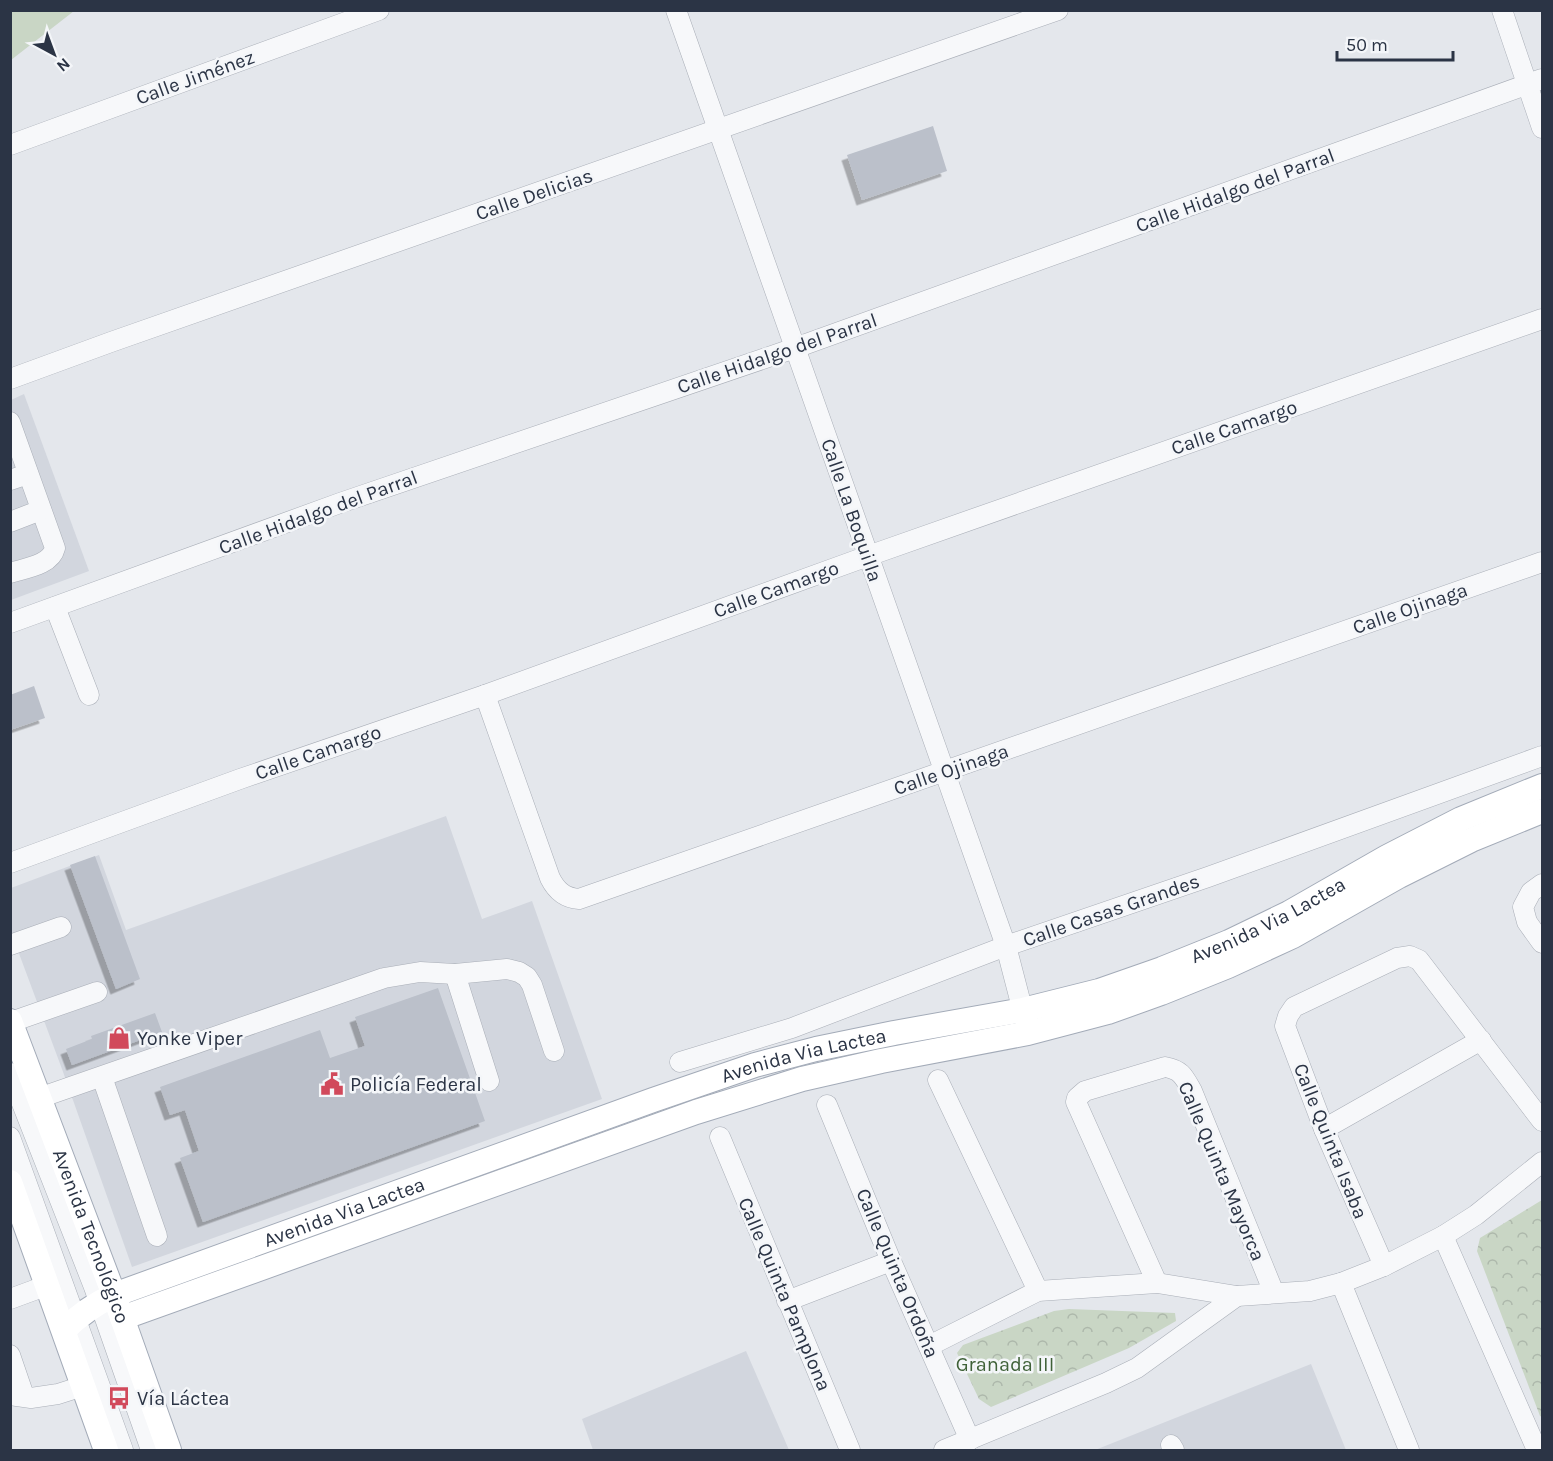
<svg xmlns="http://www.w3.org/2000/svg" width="1553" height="1461" font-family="Karla,sans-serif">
<defs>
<pattern id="park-crowns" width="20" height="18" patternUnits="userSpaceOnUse" patternTransform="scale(1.5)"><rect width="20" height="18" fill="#c9d6c5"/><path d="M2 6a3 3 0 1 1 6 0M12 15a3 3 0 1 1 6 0" fill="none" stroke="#adb8ab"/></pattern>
<filter id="shadow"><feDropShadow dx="-5.5" dy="5.5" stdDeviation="0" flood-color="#0004"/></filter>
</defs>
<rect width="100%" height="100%" fill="#e4e7ec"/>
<g fill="#d2d6de">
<path d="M24 394 89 571 11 600V400Z"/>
<path d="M446 816 482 919 532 901 602 1099 132 1267 62 1069 11 932V888L99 855 126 930Z"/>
<path d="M746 1351 789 1450H593L582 1419Z"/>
<path d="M1311 1364 1346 1450H1095Z"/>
</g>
<g fill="url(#park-crowns)">
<path d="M1542 1200V1417L1540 1416 1477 1251 1480 1238Z"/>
<path d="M1069 1309 1175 1313 1176 1321 1129 1348 991 1407 979 1399 957 1353 963 1345 1054 1311Z"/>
</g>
<path fill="#c9d6c5" d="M11 10H74V11L11 60Z"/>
<g fill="#bbc0ca" filter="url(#shadow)">
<path d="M933 126 947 171 862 200 847 155Z"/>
<path d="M34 686 45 718 10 730V695Z"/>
<path d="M95 856 140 979 116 989 70 865Z"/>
<path d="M438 988 485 1121 203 1222 180 1158 199 1151 185 1110 170 1115 160 1087 320 1030 330 1058 365 1046 355 1017Z"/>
<path d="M155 1013 162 1032 72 1065 66 1049 92 1039 91 1036Z"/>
</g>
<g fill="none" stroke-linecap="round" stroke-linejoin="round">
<g stroke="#a9aeb7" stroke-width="21">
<g id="minor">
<path d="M676 10 1006 946 1026 1023"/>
<path d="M1502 10 1542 128"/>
<path d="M10 145 379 10"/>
<path d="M10 379 111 342 1058 10"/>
<path d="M10 422 55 548C51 565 26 568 10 573"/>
<path d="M10 480 28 474"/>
<path d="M10 522 41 510"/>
<path d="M55 607 89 695"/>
<path d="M10 623 340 503 795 348 1542 79"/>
<path d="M485 695 550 878C556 890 564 898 579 899L1542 562"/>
<path d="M10 863 240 779 485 695 868 556 1542 319"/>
<path d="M1542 884 1531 892 1523 907 1527 922 1542 943"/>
<path d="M10 945 61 927"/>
<path d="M455 974 489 1081"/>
<path d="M11 1022 97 992"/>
<path d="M680 1062 792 1028 1006 946 1208 877 1542 756"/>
<path d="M10 1073 94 1287 151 1450"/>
<path d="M102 1077 157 1236"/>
<path d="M938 1080 1038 1291"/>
<path d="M39 1098 384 978 420 972 455 974 507 969 519 972 527 977 532 985 554 1051"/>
<path d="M827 1105 891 1261 970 1440"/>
<path d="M1324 1129 1481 1040"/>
<path d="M10 1137 123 1450"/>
<path d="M720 1137 850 1450"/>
<path d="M1443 1236 1537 1450"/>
<path d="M1384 1266 1324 1129 1285 1026 1288 1016 1294 1007 1397 958 1410 956 1419 960 1542 1121"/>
<path d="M1157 1283 1076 1102 1077 1098 1085 1091 1165 1067C1182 1070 1184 1077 1192 1091L1274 1293"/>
<path d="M1341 1283 1409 1450"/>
<path d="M10 1299 48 1285"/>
<path d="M787 1301 891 1261"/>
<path d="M929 1346 1038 1291 1157 1283 1237 1296 1310 1291 1341 1283 1384 1266 1443 1236 1476 1215 1542 1162"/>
<path d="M10 1355 24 1396"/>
<path d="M10 1395 31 1398 58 1394 83 1386"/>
<path d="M1171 1445 1174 1450"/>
<path d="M944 1450 1106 1383 1137 1368 1237 1296"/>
</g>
</g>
<g stroke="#a3abb8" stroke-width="26">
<g id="major">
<path id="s1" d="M10 1021 114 1295 169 1450"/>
<path d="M10 1182 106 1450"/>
<path d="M122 1318 696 1112 802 1079 881 1061 1028 1033 1108 1012 1161 993 1228 966 1293 936 1399 876 1471 840 1542 811"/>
<path id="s2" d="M64 1330C79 1315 95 1304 114 1295L653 1100 755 1065 816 1049 894 1033 1023 1010 1099 991 1162 969 1229 942 1289 913 1387 857 1461 819 1542 786"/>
</g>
</g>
<use href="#minor" stroke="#f7f8fa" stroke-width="20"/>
<use href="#major" stroke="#fff" stroke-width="24"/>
</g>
<defs>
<g id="shop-bare" transform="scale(1.8)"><path d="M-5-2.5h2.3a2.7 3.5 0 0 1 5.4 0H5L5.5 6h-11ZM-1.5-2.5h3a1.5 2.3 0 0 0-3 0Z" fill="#d1495b" stroke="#f4f6f9" stroke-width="2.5" paint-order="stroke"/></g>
<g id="civic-bare" transform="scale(1.8)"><path d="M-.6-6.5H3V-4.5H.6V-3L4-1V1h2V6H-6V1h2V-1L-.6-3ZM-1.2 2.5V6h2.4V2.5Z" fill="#d1495b" stroke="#f4f6f9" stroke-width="2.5" paint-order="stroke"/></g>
<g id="bus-bare" transform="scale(1.8)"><path d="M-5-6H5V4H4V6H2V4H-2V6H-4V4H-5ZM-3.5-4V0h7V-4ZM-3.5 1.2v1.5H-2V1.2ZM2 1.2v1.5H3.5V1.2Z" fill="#d1495b" stroke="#f4f6f9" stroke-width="2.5" paint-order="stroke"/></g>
</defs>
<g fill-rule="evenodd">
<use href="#shop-bare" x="119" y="1038"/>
<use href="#civic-bare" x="332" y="1084"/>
<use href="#bus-bare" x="119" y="1398"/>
</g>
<g text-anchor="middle" stroke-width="5" stroke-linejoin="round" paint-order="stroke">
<g font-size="20" fill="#2b3445" stroke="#f4f6f9">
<text transform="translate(195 77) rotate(-20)" y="7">Calle Jiménez</text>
<text transform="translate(1235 190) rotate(-20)" y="7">Calle Hidalgo del Parral</text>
<text transform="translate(534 194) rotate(-19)" y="7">Calle Delicias</text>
<text transform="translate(777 353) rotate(-19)" y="7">Calle Hidalgo del Parral</text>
<text transform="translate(1234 427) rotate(-19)" y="7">Calle Camargo</text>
<text transform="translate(852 510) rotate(71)" y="7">Calle La Boquilla</text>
<text transform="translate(318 512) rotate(-20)" y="7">Calle Hidalgo del Parral</text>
<text transform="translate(776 589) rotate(-20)" y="7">Calle Camargo</text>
<text transform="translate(1410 608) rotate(-19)" y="7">Calle Ojinaga</text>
<text transform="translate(318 752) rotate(-19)" y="7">Calle Camargo</text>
<text transform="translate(951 769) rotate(-19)" y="7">Calle Ojinaga</text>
<text transform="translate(1111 910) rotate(-19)" y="7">Calle Casas Grandes</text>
<text dy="7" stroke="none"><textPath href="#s2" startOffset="1278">Avenida Via Lactea</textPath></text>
<text dy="7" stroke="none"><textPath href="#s2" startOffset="792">Avenida Via Lactea</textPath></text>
<text transform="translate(1331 1141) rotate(68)" y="7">Calle Quinta Isaba</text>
<text transform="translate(1222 1171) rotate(67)" y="7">Calle Quinta Mayorca</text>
<text dy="7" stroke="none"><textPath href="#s2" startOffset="306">Avenida Via Lactea</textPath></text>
<text dy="7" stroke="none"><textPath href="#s1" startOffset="230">Avenida Tecnológico</textPath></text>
<text transform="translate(898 1273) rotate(67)" y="7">Calle Quinta Ordoña</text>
<text transform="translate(785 1294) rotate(67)" y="7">Calle Quinta Pamplona</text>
</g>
<g font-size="20" fill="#2b3445" stroke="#f4f6f9" text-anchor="start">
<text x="137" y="1045">Yonke Viper</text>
<text x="350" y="1091">Policía Federal</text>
<text x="137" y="1405">Vía Láctea</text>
</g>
<g font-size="20" fill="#3f6138" stroke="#f4f6f9">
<text x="1005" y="1371">Granada III</text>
</g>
</g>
<rect width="1553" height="1461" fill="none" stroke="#2b3445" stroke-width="24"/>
<g transform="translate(54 54) rotate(139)" stroke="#f4f6f9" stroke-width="4.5" paint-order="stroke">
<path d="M0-4.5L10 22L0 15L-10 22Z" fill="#2b3445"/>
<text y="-9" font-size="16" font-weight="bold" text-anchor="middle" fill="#2b3445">N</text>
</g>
<path d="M1337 51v9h116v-9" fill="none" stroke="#2b3445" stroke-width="3"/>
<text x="1346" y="51" font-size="18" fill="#2b3445" stroke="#f4f6f9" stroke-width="4.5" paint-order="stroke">50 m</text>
</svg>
